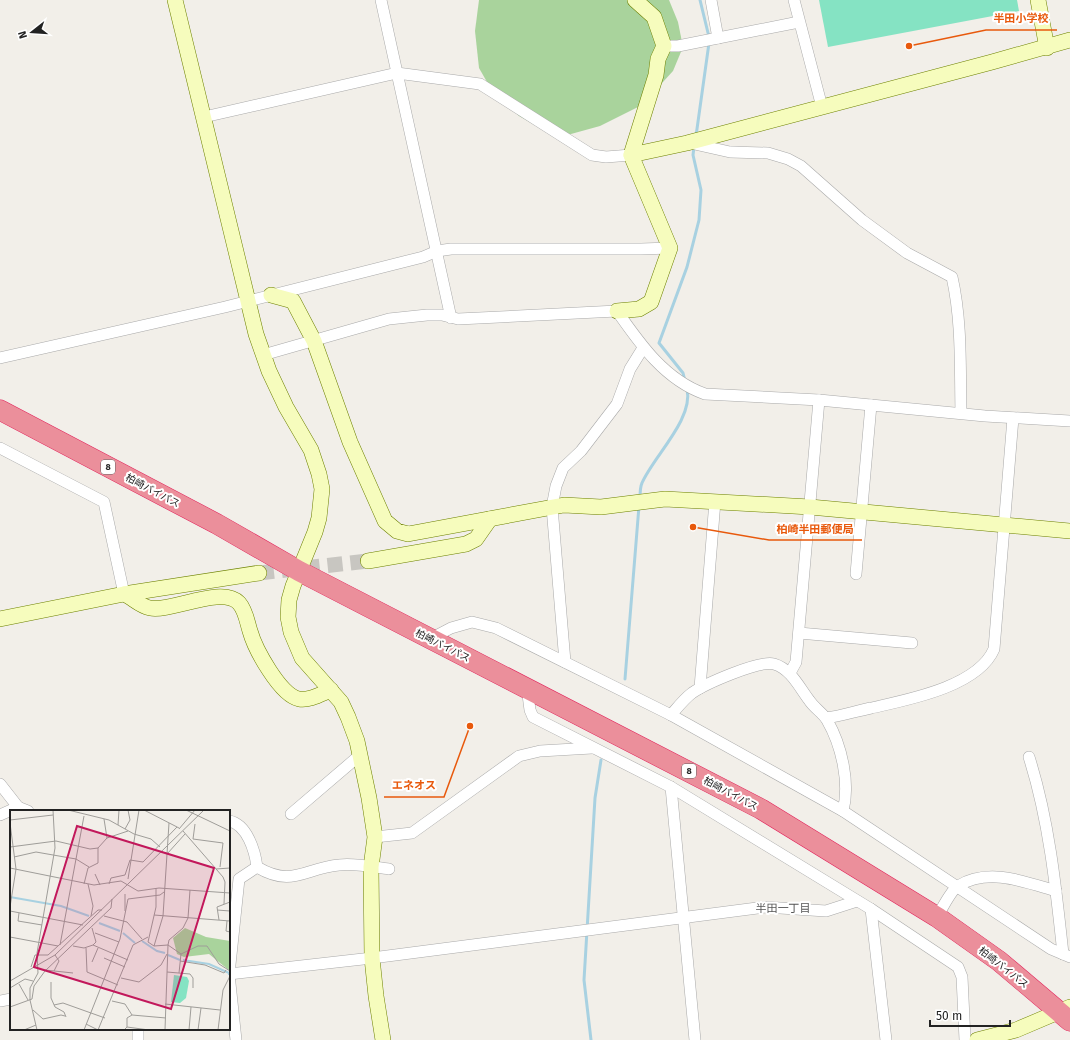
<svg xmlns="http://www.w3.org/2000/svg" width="1070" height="1040" font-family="'Fira Sans','Noto Sans JP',sans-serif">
<rect width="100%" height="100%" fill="#f2efe9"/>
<path fill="#a9d39c" d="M479 0H669L678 22 683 47 673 71 642 105 600 126 571 134 549 133 519 116 491 89 479 68 475 31Z"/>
<path fill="#85e3c3" d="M819 0H1017L1019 11 828 47Z"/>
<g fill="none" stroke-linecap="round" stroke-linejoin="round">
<g stroke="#a8d1e1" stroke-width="3">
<path d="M700 0 709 37"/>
<path d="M696 136 709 43"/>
<path d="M685 381 683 373 659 343 687 267 699 220 701 190 693 155 694 147"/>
<path d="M640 499C640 494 640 487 642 483 653 457 694 419 687 389"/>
<path d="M625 679 639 506"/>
<path d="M591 1040 584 980 595 798 601 760"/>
</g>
<path stroke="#c8c6c1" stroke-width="15" stroke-dasharray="15 8" stroke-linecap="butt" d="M259 573 368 561"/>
<g stroke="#a9a9a9" stroke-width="12">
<g id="street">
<path d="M381 0 451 318"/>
<path d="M711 0 718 38"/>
<path d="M794 0 822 107"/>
<path d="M664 46H678L799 22"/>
<path d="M204 117 397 73 480 84 592 155 606 157 631 155"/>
<path d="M690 143 730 152 768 153 788 159 801 166 862 220 907 253 952 277C962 321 960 368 961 413"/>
<path d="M263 355 389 319 427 315H442L458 319 617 311C640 344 665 380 705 394L819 400 985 416 1070 421"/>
<path d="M0 358 225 307 423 257 437 251 451 249H641L670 248"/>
<path d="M0 448 104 502 124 594"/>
<path d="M856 574 871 405"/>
<path d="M799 633 912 643"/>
<path d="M430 639 451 628 472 622 496 628 671 715 843 811 1051 949 1070 957"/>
<path d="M565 662 552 507 556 486 563 468 581 451 617 404 630 369 643 348"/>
<path d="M790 673 796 662 819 400"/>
<path d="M527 687 530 710 533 717 671 787 871 909 958 967 962 977 965 1040"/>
<path d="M700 688 715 501"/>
<path d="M671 715C677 708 684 699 692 693 705 684 759 660 774 664 791 669 799 687 809 700 814 708 823 713 827 720 842 746 850 783 843 811"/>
<path d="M826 718C841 716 856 711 871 708 906 700 978 687 994 649L1013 418"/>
<path d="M1029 757C1049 820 1056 888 1063 954"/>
<path d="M0 784 18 807"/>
<path d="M671 787 695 1040"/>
<path d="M291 814 360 755"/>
<path d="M0 815 18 807 28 811"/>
<path d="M229 821C247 824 255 851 257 867 292 888 305 868 339 865 355 863 373 867 389 869"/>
<path d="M375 837 412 833 519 756 540 751 592 748"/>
<path d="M871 909 886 1040"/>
<path d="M937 917C942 909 951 890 958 886 989 867 1025 882 1056 891"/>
<path d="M229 974 372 958 765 907 826 911 857 901"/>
<path d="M0 1001 11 999"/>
<path d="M138 1029V1040"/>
<path d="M236 1040 229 974 239 879 257 867"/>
</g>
</g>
<g stroke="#6d8101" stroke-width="16">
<g id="secondary">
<path d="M175 0 256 334 269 371 286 407 311 450 319 474 322 489 319 518 315 532 293 586 289 600 288 617 291 632 302 658 341 702 348 717 357 741 369 798 375 837 371 867 372 958 376 996 383 1040"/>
<path d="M1038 0 1047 48"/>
<path d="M631 155 687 143 992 62 1070 40"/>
<path d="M271 295 293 301 314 341 350 442 385 521 397 531 408 534 564 505 601 507 665 499 810 507 1070 531"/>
<path d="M617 311 639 309 651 302 670 248 631 155 656 75 658 59 664 46 654 17 635 0"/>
<path d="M368 561 466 544 476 539 490 519"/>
<path d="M124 594C133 598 140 606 150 608 172 612 222 585 239 603 246 611 247 622 250 631 255 649 280 695 299 699 309 701 321 694 331 690"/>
<path d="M0 619 124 594 259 573"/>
<path d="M977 1040 1016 1030 1070 1007"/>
</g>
</g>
<g stroke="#e2245c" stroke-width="21">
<path id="highway" d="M0 410 217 524 299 571 761 809 937 917 999 961 1070 1021"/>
</g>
<use href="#street" stroke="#fff" stroke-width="11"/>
<use href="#secondary" stroke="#f6fcbd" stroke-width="15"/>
<use href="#highway" stroke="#eb8f9b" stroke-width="20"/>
</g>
<g text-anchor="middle" stroke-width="4" stroke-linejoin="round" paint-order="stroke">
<g fill="#fff" stroke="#646464" stroke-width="1">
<rect x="101" y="460" width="14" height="14" rx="3"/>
<rect x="682" y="764" width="14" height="14" rx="3"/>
</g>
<g font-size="9" font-weight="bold" fill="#222">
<text x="108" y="470">8</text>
<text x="689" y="774">8</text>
</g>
<g font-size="10" fill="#222" stroke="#fff">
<text transform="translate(153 490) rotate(28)" y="4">柏崎バイパス</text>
<text transform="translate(443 645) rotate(27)" y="4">柏崎バイパス</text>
<text transform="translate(731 793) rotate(28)" y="4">柏崎バイパス</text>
<text transform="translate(1004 967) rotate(38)" y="4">柏崎バイパス</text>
</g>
<g font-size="11" fill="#555" stroke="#fff">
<text x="783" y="912">半田一丁目</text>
</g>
</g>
<g transform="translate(10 810)">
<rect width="220" height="220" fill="#f2efe9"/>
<path d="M175 118 196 127 220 131V161L199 144 174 147 167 144 163 128Z" fill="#a9d39c"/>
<path d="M164 165 177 167 179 171 176 188 170 193 161 192Z" fill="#85e3c3"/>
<path fill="none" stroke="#a8d1e1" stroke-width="2" d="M0 87 51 96 79 106M89 113 110 121M113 123 125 133M132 131 147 141 155 143M158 145 170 150M173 150 199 154 219 163V165"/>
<path fill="none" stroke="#9f9d99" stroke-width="1" d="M58 0 99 10 124 24 141 29 150 37M134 0 169 18M176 0 220 21M0 10 43 5M0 13 6 59 0 97M108 15 109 0M115 19 120 10 118 0M169 19 185 0M173 21 213 67 215 72 214 94M97 28 118 21M183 29 213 33 210 57M183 29 185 14M0 37 46 31 80 39 88 38 97 28 94 9M155 42 157 44 175 24M4 47 26 42 66 49 79 57M0 58 84 75 111 71 128 81 149 78 220 83M206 59 220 58M85 64 90 75M118 69 129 0M74 74 78 58 88 53V38M78 74 83 96 81 106M99 74 101 68 115 65 120 50 133 52 167 17M146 78V97L138 132 144 136 158 135 171 144 188 136H197L209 154 220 161M115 84V101M207 100 220 101M0 101 73 115M9 103 8 111 32 115M144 105 220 111M94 106 117 112 132 129M209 110 207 97 220 92M217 111 216 121 220 122M82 118 86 132 83 135M85 123 109 132M0 127 48 136M50 135 74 6M63 136 74 138 83 135 118 150M144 136 153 106 159 13M76 138 77 162 108 175M94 148 115 157M170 151 195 155 214 163 216 160M82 152 88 138M21 157 25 145H38L88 100H92M35 160 63 163M44 161 49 151 45 145M157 162 180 164 183 168V178M169 163 171 144M111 168 129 172 151 155 157 144M0 171 45 145 194 0M41 172V188L45 197 54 202 56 207M9 174 18 190M0 178 15 169 23 171M102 191 115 194 122 205M155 194 210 200M44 195 53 193 95 208M0 197 22 189 24 176 35 161 101 98 102 89M23 200 33 209 51 205 55 206M76 214 88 220M117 217V208L122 205 156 208M14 220 26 215M27 220 20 190V178L28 163 27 143 45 38 43 0M74 220 110 129 118 89 150 85 154 82M88 220 123 135 138 127M114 220 117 217 139 220M155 220 158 135 159 130 173 118 178 108 180 80M179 220 181 197M188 220 191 198M208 220 213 180 220 166"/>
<path fill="#c2185b" fill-opacity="0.15" stroke="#c2185b" stroke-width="2" d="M67 16 204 58 161 199 24 157Z"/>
<rect width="220" height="220" fill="none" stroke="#222" stroke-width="2"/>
</g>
<path fill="none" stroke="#e8590c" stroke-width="1.5" d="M909 46L986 30H1057M693 527L769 540H862M470 726L444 797H384"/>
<g fill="#e8590c" stroke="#fff" stroke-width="1.5">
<circle cx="909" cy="46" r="4"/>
<circle cx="693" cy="527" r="4"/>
<circle cx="470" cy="726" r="4"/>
</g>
<g font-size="11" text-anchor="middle" font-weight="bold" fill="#e8590c" stroke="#fff" stroke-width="4" stroke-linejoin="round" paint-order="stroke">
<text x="1021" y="22">半田小学校</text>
<text x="815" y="533">柏崎半田郵便局</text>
<text x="414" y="789">エネオス</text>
</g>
<g transform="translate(32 32) rotate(253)" stroke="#ffffff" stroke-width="3" paint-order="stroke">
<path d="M0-3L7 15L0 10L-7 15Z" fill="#222222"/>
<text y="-6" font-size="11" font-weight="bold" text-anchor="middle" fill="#222222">N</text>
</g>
<path d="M930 1020v6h80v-6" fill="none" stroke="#222222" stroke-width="2"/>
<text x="936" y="1020" font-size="12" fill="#222222" stroke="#ffffff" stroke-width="3" paint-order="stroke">50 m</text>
</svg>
